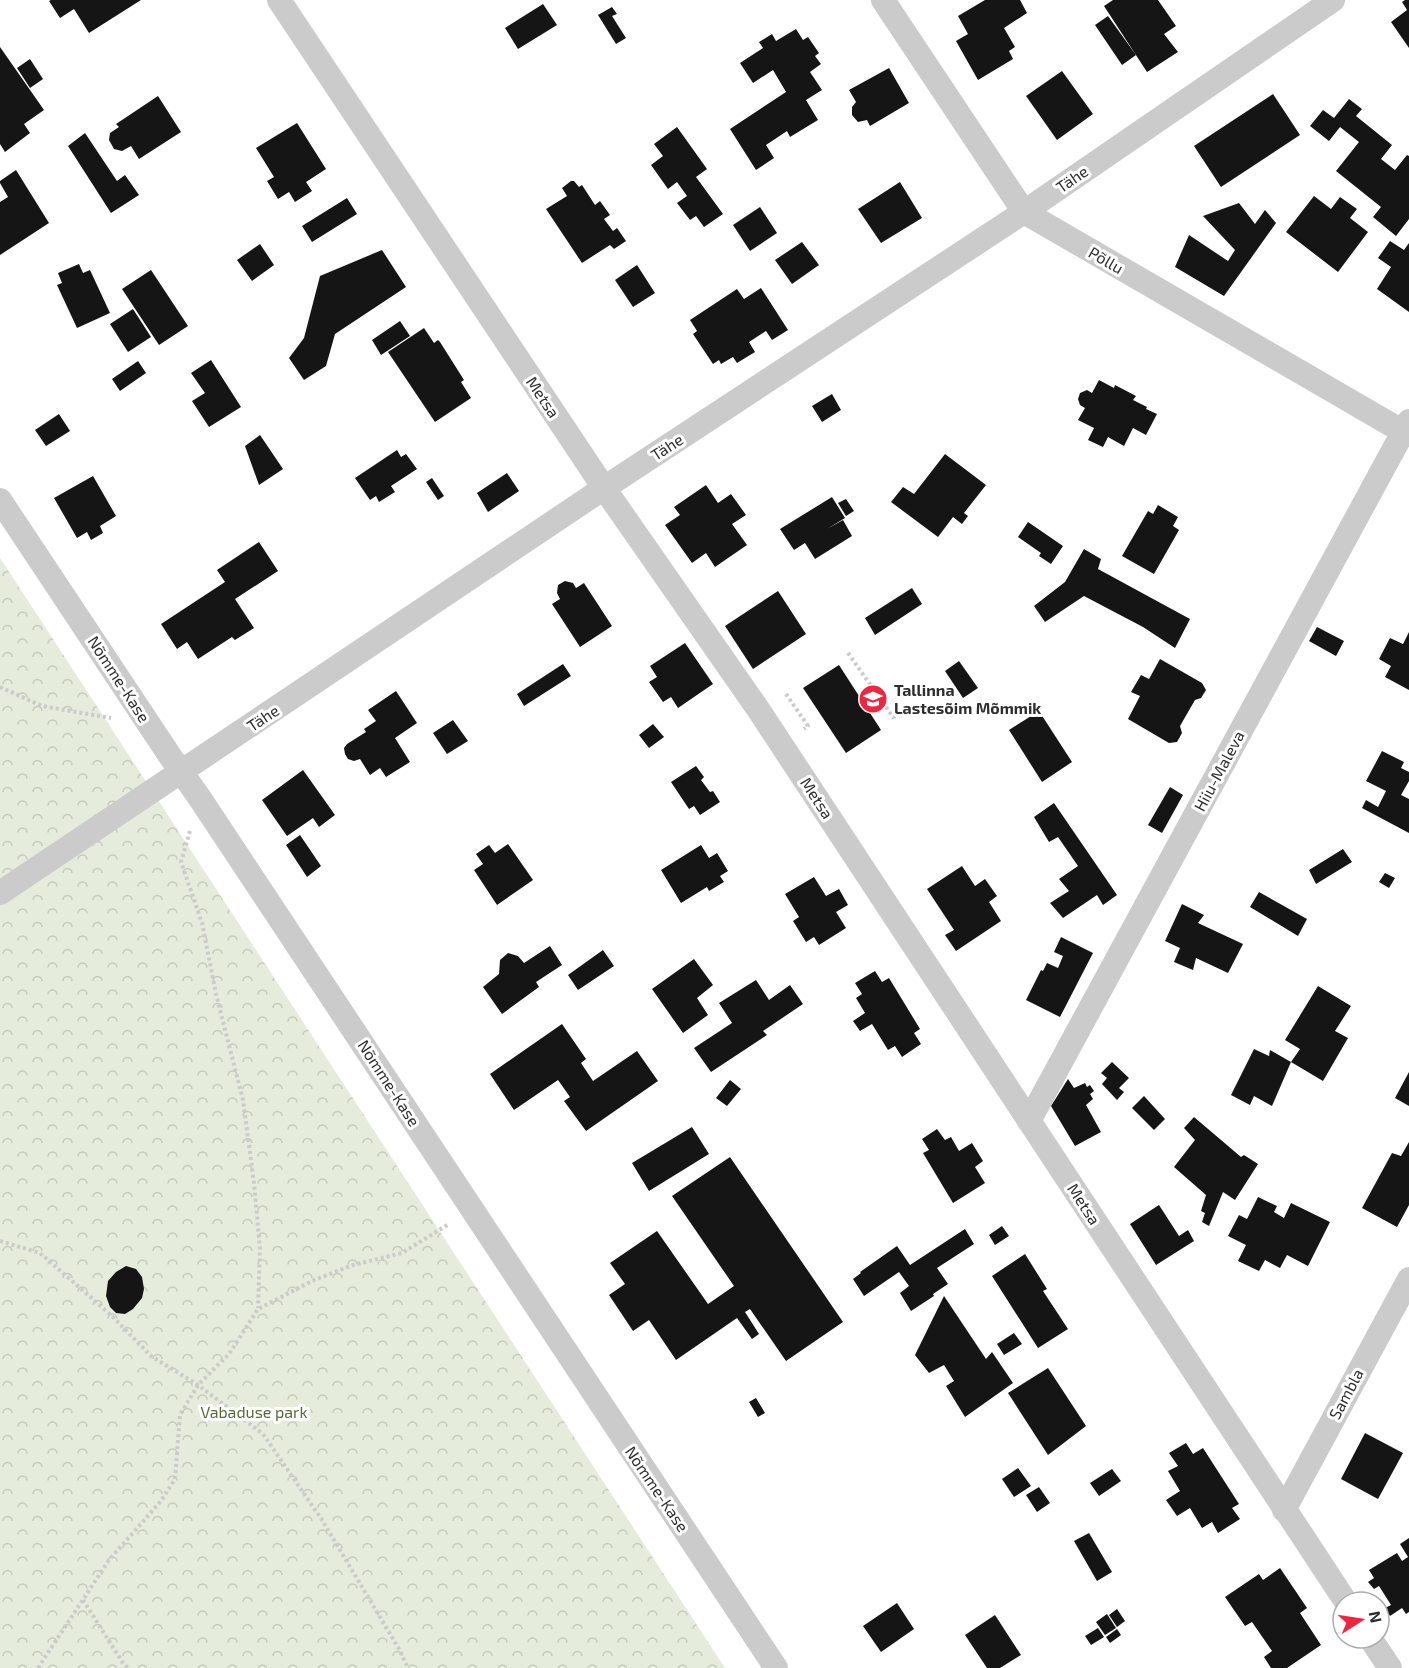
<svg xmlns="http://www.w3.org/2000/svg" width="1409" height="1668" font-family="'Exo 2',sans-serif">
<defs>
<pattern id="forest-crowns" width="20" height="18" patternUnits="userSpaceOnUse" patternTransform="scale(1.5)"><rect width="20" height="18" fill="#e5ecdb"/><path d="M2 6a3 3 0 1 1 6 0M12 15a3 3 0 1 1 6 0" fill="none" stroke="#c5cbbc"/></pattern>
</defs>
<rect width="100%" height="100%" fill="#fff"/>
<path fill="url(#forest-crowns)" d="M0 558 725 1668H0Z"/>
<g fill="#151515">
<path d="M51 0H141L89 33 74 9 60 18 49 1Z"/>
<path d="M985 0H1020L1027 13 1004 28 1015 47 1009 51 1013 59 978 80 956 41 968 34 958 16Z"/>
<path d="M1113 0H1158L1176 26 1164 34 1178 52 1147 72 1104 6Z"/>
<path d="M1405 0H1409V48L1391 22 1407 10 1402 2Z"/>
<path d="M543 4 557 25 518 49 505 28Z"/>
<path d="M612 7 617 14 612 16 626 38 616 44 598 15Z"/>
<path d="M1108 16 1136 55 1122 65 1095 25Z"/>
<path d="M796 29 803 40 808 37 819 53 815 56 821 64 810 72 822 90 806 100 818 120 790 137 787 131 766 145 774 158 756 170 730 129 786 92 773 70 753 83 740 63 763 48 759 42 772 34 776 41Z"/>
<path d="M0 47 44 110 24 124 30 133 5 152 0 144Z"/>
<path d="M30 59 43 79 30 88 17 68Z"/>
<path d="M889 68 909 103 870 126 867 120 858 122 852 115V107L856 102 849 90Z"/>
<path d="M1062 71 1093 114 1057 140 1026 96Z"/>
<path d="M1273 94 1300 135 1221 187 1194 146Z"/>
<path d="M158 96 181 132 139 159 131 146 122 151 114 149 109 140 110 133 119 127 116 124Z"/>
<path d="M1349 99 1362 109 1356 116 1392 145 1381 159 1395 170 1407 155 1409 156V219L1396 236 1373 217 1381 207 1336 171 1359 142 1340 127 1329 141 1310 126 1323 110 1334 118Z"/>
<path d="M297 123 326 169 306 182 312 191 295 202 289 192 278 199 267 181 274 177 256 148Z"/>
<path d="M677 127 707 169 696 177 723 214 704 227 696 216 690 220 677 203 687 196 677 182 668 189 651 165 663 156 654 144Z"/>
<path d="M85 133 117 181 125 175 139 195 111 213 68 146Z"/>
<path d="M16 170 49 223 0 255V202L8 197 0 183V181Z"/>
<path d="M571 181H574L579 187 582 185 595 205 600 201 610 215 604 219 613 231 617 228 626 241 614 249 610 245 582 263 546 209 567 196 562 188Z"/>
<path d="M900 182 922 218 881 243 858 209Z"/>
<path d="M1314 196 1331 209 1340 197 1357 209 1350 218 1368 232 1338 272 1286 232Z"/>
<path d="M347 198 357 214 312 242 302 226Z"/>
<path d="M1239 203 1255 224 1265 210 1276 223 1224 296 1175 267 1189 235 1228 261 1235 250 1203 216Z"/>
<path d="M760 207 777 233 750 251 733 225Z"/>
<path d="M1390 241 1404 250 1409 243V312L1377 289 1391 267 1378 258Z"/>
<path d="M802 242 819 265 792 284 775 260Z"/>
<path d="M260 244 274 265 252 281 237 260Z"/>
<path d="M382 250 406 287 335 334 326 366 304 380 289 358 304 338 320 276Z"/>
<path d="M79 264 83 273 90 270 110 313 77 328 57 285 62 283 58 273Z"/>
<path d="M637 265 655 293 633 307 615 280Z"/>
<path d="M151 270 188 326 159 345 122 289Z"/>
<path d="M761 288 788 330 772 340 766 331 749 342 755 352 737 363 733 357 721 364 719 360 713 364 693 334 697 331 690 320 737 289 744 299Z"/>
<path d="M133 309 151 337 128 352 110 324Z"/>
<path d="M400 321 410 336 381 355 372 340Z"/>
<path d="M424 328 434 343 438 340 440 342 464 380 461 382 471 398 435 422 388 352Z"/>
<path d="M211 360 241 407 209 427 192 401 205 393 191 373Z"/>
<path d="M138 361 146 373 120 391 112 379Z"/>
<path d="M1099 380 1114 388 1115 385 1136 396 1133 400 1147 407 1146 409 1157 414 1146 435 1133 428 1124 446 1108 437 1103 447 1088 440 1094 428 1078 420 1085 408 1080 405 1078 399 1080 393 1087 390 1092 393Z"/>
<path d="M832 394 841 410 822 422 812 406Z"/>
<path d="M59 414 70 431 46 446 35 430Z"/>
<path d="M260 435 283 469 259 485 245 446Z"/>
<path d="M397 450 401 457 406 454 417 469 391 486 395 492 379 502 376 496 370 500 355 478Z"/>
<path d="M945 454 986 485 964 513 968 516 962 524 953 517 938 537 891 502 903 487 914 494Z"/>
<path d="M507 473 519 491 488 512 477 493Z"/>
<path d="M93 476 116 516 100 526 103 533 91 540 87 532 77 538 54 498Z"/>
<path d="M432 478 444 496 438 500 426 482Z"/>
<path d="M706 485 718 503 731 494 746 515 732 524 747 545 715 567 706 553 692 563 665 525 680 515 674 507Z"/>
<path d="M832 497 845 518 827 529 843 520 852 536 815 559 805 543 794 550 780 529Z"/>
<path d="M846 499 854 511 846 516 838 503Z"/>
<path d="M1158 505 1178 517 1173 526 1179 530 1154 574 1122 556 1148 511 1153 514Z"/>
<path d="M1028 522 1063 546 1051 564 1039 556 1041 553 1018 537Z"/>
<path d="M259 542 278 571 235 599 254 628 235 640 232 637 198 659 187 642 177 649 161 624 225 582 217 570Z"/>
<path d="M1084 549 1101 559 1098 569 1190 619 1175 648 1143 627 1084 596 1045 622 1034 606 1065 582Z"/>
<path d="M565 581 573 583 576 588 584 583 612 626 580 647 552 604 560 599 557 593 558 585Z"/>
<path d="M912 588 922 604 875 635 865 618Z"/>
<path d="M778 591 806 634 753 669 725 626Z"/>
<path d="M1317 627 1344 641 1336 656 1309 641Z"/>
<path d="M1409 632V690L1385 677 1391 666 1379 659 1390 638 1403 644Z"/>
<path d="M685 643 713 684 678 708 671 697 663 702 649 682 657 677 650 666Z"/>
<path d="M1160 659 1202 683 1206 690 1201 698 1195 700 1180 726 1182 733 1177 742 1169 743 1128 719 1140 696 1131 692 1141 675 1149 679Z"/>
<path d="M959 661 978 688 963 698 945 671Z"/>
<path d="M563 664 571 676 524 706 517 694Z"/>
<path d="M839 665 881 730 846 753 803 688Z"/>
<path d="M396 691 417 723 395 738 410 762 386 777 380 768 370 775 360 759 354 761 348 759 345 754 344 748 347 744 366 732 364 729 376 721 368 710Z"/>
<path d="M1039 711 1072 762 1042 782 1009 730Z"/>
<path d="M453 720 468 741 447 754 433 733Z"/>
<path d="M653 724 664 737 649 748 639 735Z"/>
<path d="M1382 751 1404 762 1401 768 1409 772V781L1401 795 1409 799V833L1362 808 1366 800 1378 807 1386 791 1366 781Z"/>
<path d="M696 766 704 777 701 780 710 792 713 791 720 802 700 815 694 806 689 809 671 782Z"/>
<path d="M303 770 335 815 319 827 313 818 287 836 262 800Z"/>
<path d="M1170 787 1183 795 1162 833 1148 825Z"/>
<path d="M1054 803 1117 895 1103 905 1097 895 1063 918 1050 903 1069 891 1059 879 1078 866 1058 837 1049 842 1034 817Z"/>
<path d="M300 835 321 866 307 877 286 845Z"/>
<path d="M508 844 533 880 497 905 474 870 483 864 476 854 489 845 495 853Z"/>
<path d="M701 845 709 858 717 853 728 871 720 876 724 882 709 891 707 887 681 903 661 870Z"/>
<path d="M1343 849 1352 862 1316 884 1309 870Z"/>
<path d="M962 866 975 886 985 879 997 896 989 902 1001 921 956 951 945 935 954 930 927 889Z"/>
<path d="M1385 873 1395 878 1389 888 1379 882Z"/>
<path d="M814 877 826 896 839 889 848 905 836 912 846 928 819 945 814 937 806 942 793 921 799 917 785 894Z"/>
<path d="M1259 892 1307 919 1298 936 1250 907Z"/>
<path d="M1182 904 1204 915 1198 923 1243 944 1228 973 1196 958 1193 970 1174 962 1180 948 1165 941Z"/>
<path d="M1061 937 1093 953 1060 1017 1026 1000 1041 970 1043 971 1047 963 1058 968 1063 956 1054 952Z"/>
<path d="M550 946 562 965 536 982 539 987 502 1014 483 987 499 974 500 960 508 953 518 956 524 963Z"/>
<path d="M603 950 614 966 578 990 568 975Z"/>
<path d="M694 959 713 985 697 998 708 1015 683 1033 652 989Z"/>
<path d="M875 971 882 982 889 978 920 1029 914 1033 921 1044 902 1057 895 1046 888 1050 872 1024 860 1031 853 1021 865 1013 856 998 862 994 855 983Z"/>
<path d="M756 980 769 1000 790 985 803 1004 763 1031 767 1035 711 1072 694 1048 732 1023 719 1003Z"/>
<path d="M1318 986 1351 1006 1335 1031 1348 1038 1323 1081 1291 1062 1300 1049 1285 1040Z"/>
<path d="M562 1024 586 1059 581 1063 593 1081 637 1051 658 1081 586 1131 564 1101 570 1097 558 1080 514 1110 490 1074Z"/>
<path d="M1254 1049 1269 1056 1270 1050 1291 1062 1272 1106 1254 1096 1250 1105 1231 1095Z"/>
<path d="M1112 1062 1129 1078 1119 1088 1124 1092 1117 1100 1102 1084 1107 1078 1101 1073Z"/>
<path d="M1409 1072V1106L1395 1098Z"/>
<path d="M1068 1079 1074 1088 1085 1083 1087 1087 1090 1085 1094 1091 1090 1094 1093 1099 1086 1105 1101 1132 1075 1146 1051 1106Z"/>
<path d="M730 1080 741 1089 727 1106 716 1098Z"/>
<path d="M1144 1096 1165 1119 1154 1130 1132 1108Z"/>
<path d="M1194 1117 1241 1157 1244 1155 1258 1164 1235 1200 1223 1192 1209 1226 1202 1222 1205 1213 1201 1211 1206 1195 1174 1167 1195 1140 1184 1128Z"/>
<path d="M692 1127 709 1154 649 1191 632 1163Z"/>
<path d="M937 1129 945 1140 951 1137 959 1151 972 1143 983 1161 975 1167 985 1183 953 1203 923 1153 929 1150 922 1139Z"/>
<path d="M1409 1142V1205L1397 1227 1362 1208 1392 1153 1401 1156Z"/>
<path d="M730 1157 843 1322 786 1361 750 1309 745 1312 759 1334 752 1339 737 1318 676 1360 649 1320 633 1331 609 1295 625 1284 610 1263 657 1231 708 1304 734 1286 672 1196Z"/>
<path d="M1258 1197 1277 1206 1274 1212 1284 1218 1291 1203 1330 1222 1308 1266 1287 1255 1280 1268 1265 1260 1259 1271 1238 1261 1246 1245 1228 1236 1239 1215 1247 1219Z"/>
<path d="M1159 1205 1179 1236 1188 1230 1194 1241 1156 1265 1130 1224Z"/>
<path d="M1002 1226 1009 1236 995 1245 989 1235Z"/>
<path d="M965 1229 974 1244 937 1268 948 1284 933 1294 934 1296 911 1311 900 1293 909 1286 899 1272 864 1296 853 1279 861 1273 860 1272 897 1246 910 1265Z"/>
<path d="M1025 1254 1047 1289 1043 1291 1068 1329 1038 1348 992 1276Z"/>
<path d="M126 1266 136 1269 142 1277 144 1289 142 1298 133 1309 125 1314 116 1313 110 1307 106 1296 108 1281 116 1272Z"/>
<path d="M944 1296 986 1359 992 1352 1013 1383 965 1417 946 1386 954 1381 944 1365 929 1373 915 1355Z"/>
<path d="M1014 1333 1022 1344 1004 1355 997 1344Z"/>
<path d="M1048 1368 1086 1426 1048 1455 1008 1393Z"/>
<path d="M756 1398 765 1413 758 1417 749 1402Z"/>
<path d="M1365 1433 1403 1453 1378 1499 1341 1479Z"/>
<path d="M1186 1443 1193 1454 1203 1448 1239 1504 1232 1508 1240 1519 1218 1533 1212 1522 1202 1528 1190 1508 1177 1516 1166 1500 1180 1491 1168 1471 1178 1466 1169 1453Z"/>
<path d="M1018 1468 1031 1486 1014 1497 1002 1479Z"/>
<path d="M1112 1469 1121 1481 1099 1496 1090 1483Z"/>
<path d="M1039 1487 1050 1503 1037 1512 1026 1495Z"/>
<path d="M1089 1533 1112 1572 1097 1581 1074 1541Z"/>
<path d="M1409 1538V1612L1406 1614 1402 1608 1390 1616 1385 1608 1391 1605 1379 1586 1374 1589 1368 1582 1374 1578 1369 1570 1397 1553 1402 1561 1408 1557 1400 1544Z"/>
<path d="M1280 1568 1307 1608 1300 1613 1321 1645 1287 1668H1271L1264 1657 1272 1651 1252 1622 1245 1626 1225 1597 1259 1574 1263 1580Z"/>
<path d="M897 1603 914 1629 881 1652 863 1626Z"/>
<path d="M1117 1609 1125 1621 1117 1627 1109 1615Z"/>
<path d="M1107 1614 1116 1628 1105 1635 1096 1622Z"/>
<path d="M995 1615 1021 1655 1000 1668H987L965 1635Z"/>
<path d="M1098 1628 1104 1637 1091 1645 1085 1636Z"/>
<path d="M1117 1629 1121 1635 1110 1643 1106 1637Z"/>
</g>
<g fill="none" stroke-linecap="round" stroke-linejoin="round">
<g stroke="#cbcbcb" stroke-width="4" stroke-dasharray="3 3" stroke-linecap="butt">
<path d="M848 653 893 717 920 711"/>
<path d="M0 687 42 706 111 718"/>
<path d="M786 694 808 726 804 729"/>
<path d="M190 831 181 862 202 923 216 994 243 1100 254 1183 260 1249 258 1308"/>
<path d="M0 1241 40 1253 112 1316 151 1356 198 1385 263 1434 322 1520 399 1649 408 1668"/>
<path d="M83 1600 123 1663 128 1668"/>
<path d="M38 1668 109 1560 161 1501 175 1479 180 1415 198 1385 229 1354 258 1309 314 1280 353 1265 402 1253 449 1224"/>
</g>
<g stroke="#cbcbcb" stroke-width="24">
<path d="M279 0 604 488 760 712 1346 1602"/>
<path d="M883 0 1024 212 1409 435"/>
<path d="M0 500 170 756 199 797 776 1668"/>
<path d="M0 893 604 488 1024 212 1333 0"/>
<path d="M1029 1121 1409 421"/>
<path d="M1284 1510 1409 1279"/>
<path d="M1370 1638 1390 1668"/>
</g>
</g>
<defs>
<g id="school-disc" transform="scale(1.5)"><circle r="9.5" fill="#ef2640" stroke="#fff"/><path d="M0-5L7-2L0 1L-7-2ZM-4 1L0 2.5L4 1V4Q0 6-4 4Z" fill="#fff"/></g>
</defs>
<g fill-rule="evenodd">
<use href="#school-disc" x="873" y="699"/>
</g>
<g text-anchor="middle" stroke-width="6" stroke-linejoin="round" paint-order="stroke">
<g font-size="16" fill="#2e2e2e" stroke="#fff">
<text transform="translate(1072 179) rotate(-35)" y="6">Tähe</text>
<text transform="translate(1106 260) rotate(30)" y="6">Põllu</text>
<text transform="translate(543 397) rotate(56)" y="6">Metsa</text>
<text transform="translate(667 447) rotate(-33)" y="6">Tähe</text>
<text transform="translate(119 679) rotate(57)" y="6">Nõmme-Kase</text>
<text transform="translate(263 718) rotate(-34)" y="6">Tähe</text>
<text transform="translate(1219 771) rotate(-62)" y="6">Hiiu-Maleva</text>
<text transform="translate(817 798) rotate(57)" y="6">Metsa</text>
<text transform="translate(389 1083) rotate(57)" y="6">Nõmme-Kase</text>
<text transform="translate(1084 1204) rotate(57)" y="6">Metsa</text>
<text transform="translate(1346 1394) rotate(-62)" y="6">Sambla</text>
<text transform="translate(657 1489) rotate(56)" y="6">Nõmme-Kase</text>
</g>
<g font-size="16" font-weight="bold" fill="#2e2e2e" stroke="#fff" text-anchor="start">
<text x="894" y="696">Tallinna<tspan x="894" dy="18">Lastesõim Mõmmik</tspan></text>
</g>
<g font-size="16" fill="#546c39" stroke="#fff">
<text x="254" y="1418">Vabaduse park</text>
</g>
</g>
<g transform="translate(1361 1620) rotate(78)"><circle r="28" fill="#ffffff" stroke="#ababab" stroke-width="1.5"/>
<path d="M0-4.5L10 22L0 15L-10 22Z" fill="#ef2640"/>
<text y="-9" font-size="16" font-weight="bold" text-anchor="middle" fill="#2e2e2e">N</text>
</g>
</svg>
